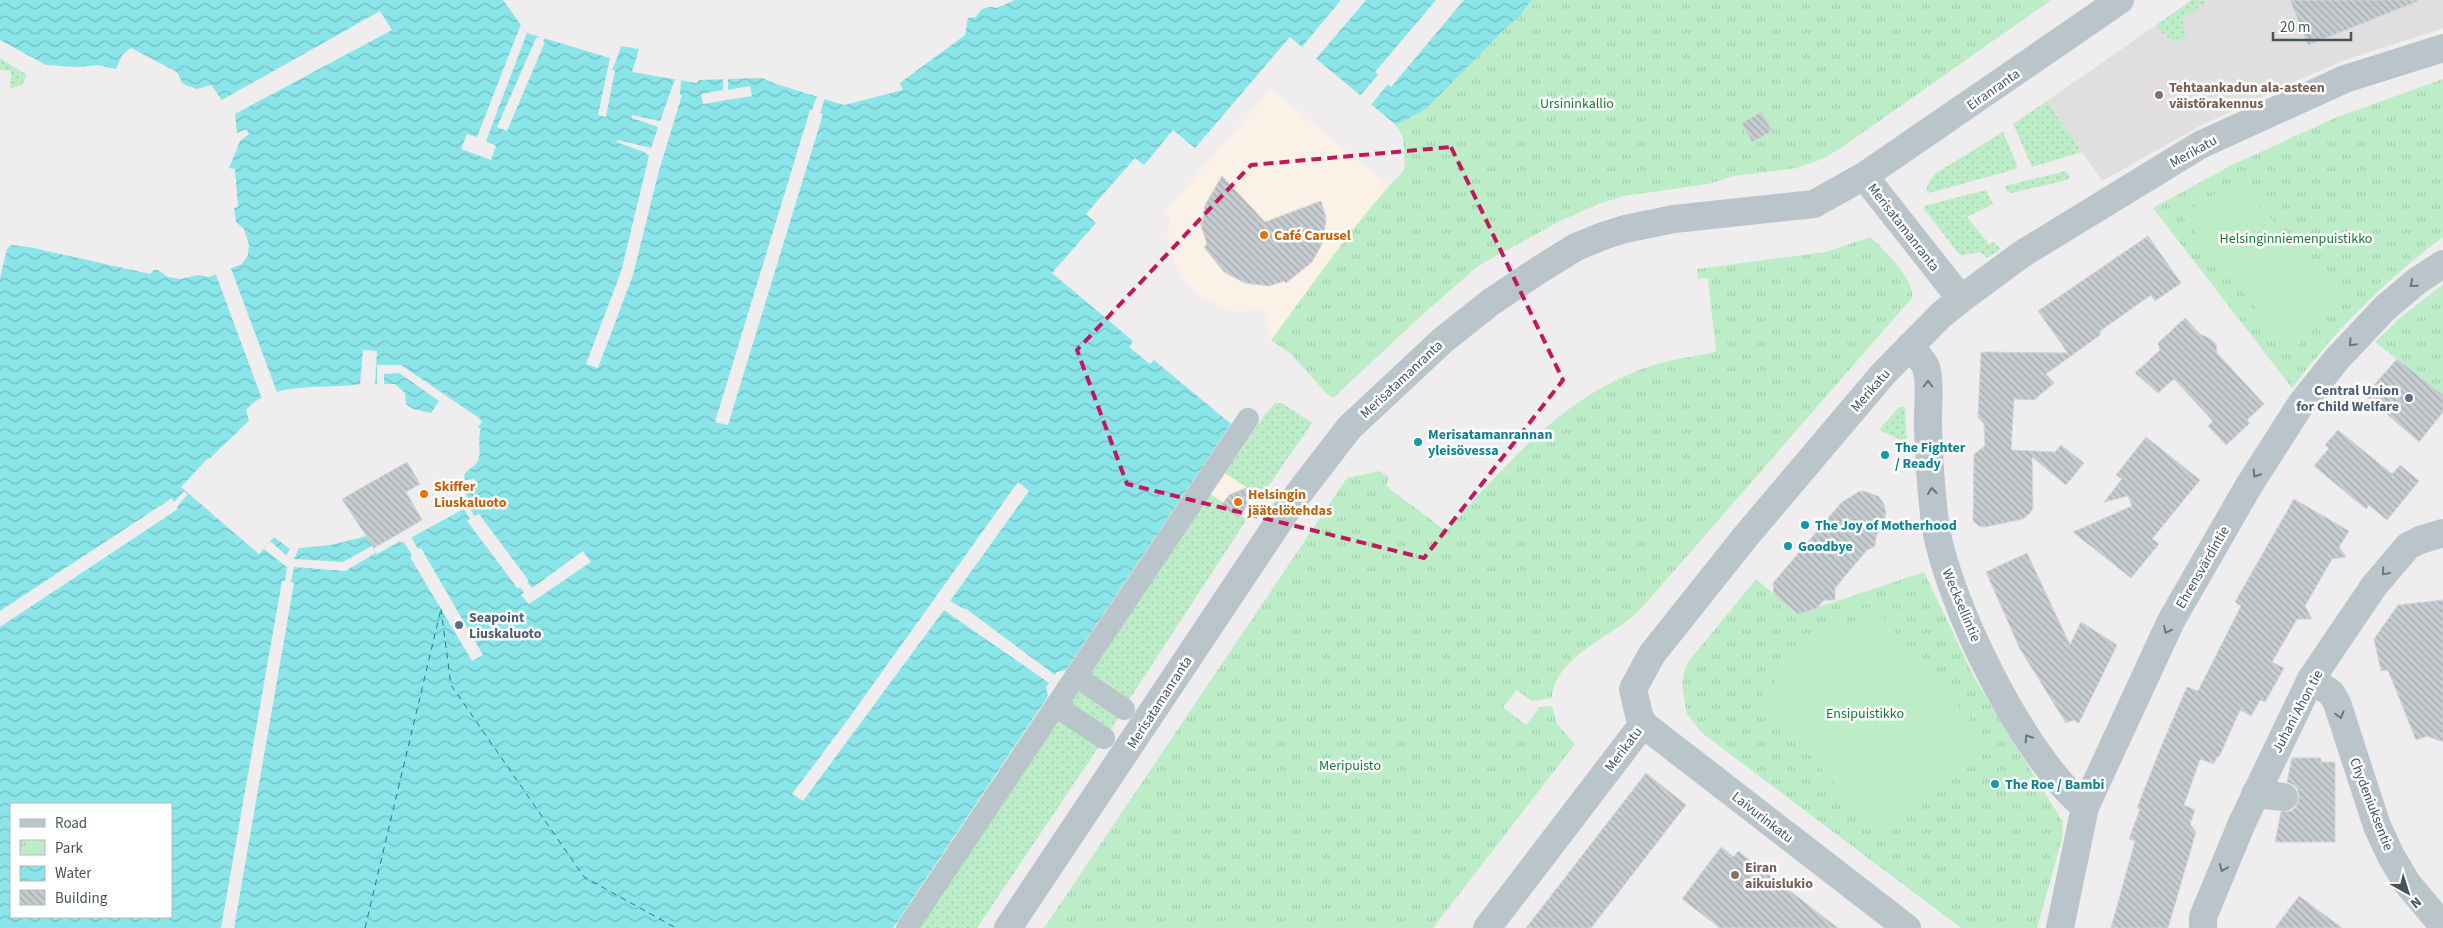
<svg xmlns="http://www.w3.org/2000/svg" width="2443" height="928" font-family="'Source Sans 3',sans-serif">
<defs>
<pattern id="grass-dots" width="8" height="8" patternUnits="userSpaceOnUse" patternTransform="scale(1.25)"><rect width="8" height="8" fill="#bcedc7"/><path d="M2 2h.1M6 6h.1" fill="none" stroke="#a3cdad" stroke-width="1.8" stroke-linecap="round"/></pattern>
<pattern id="park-tufts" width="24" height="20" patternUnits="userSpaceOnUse" patternTransform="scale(1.25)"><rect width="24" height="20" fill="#bcedc7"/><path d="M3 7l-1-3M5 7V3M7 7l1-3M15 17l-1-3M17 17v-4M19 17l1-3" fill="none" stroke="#a3cdad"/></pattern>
<pattern id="water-waves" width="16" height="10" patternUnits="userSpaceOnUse" patternTransform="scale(1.25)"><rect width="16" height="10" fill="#8ae5e9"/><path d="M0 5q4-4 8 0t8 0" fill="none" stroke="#73bcc0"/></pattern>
<pattern id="building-back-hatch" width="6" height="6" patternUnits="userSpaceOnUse" patternTransform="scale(1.25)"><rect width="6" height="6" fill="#c7ccd0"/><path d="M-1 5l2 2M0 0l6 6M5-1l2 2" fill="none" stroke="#a3a8ac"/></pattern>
</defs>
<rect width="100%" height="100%" fill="#f0edee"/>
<g fill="#fbf1e6">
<path d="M1271 89 1389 186 1271 340 1263 308 1239 312 1227 310 1198 295 1186 281 1177 268 1171 252 1167 237 1170 216 1165 212Z"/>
<path d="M1225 473 1261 497 1247 519 1210 494Z"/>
</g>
<path fill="#e1dedf" d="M2192 0H2443V28L2342 61 2276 90 2202 125 2102 181 2047 101Z"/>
<g fill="url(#grass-dots)">
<path d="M2192 0 2208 1 2182 19 2187 36 2176 43 2162 33 2156 25Z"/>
<path d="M0 58 27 75 22 85 10 89 11 71 0 70Z"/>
<path d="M2047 101 2082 152 2032 167 2013 124Z"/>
<path d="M2003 132 2017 165 2016 169 1929 193 1926 190 1929 182 1936 173Z"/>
<path d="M2066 171 2070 177 2067 180 2012 193 2007 191 2005 186Z"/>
<path d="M1986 190 1993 204 1967 217 1989 244 1994 242 2001 249 1987 258 1980 252 1964 255 1959 254 1924 209V206Z"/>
<path d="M1275 403H1282L1312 423 1261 497 1225 473 1264 416Z"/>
<path d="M1899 407H1905L1907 443 1879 430Z"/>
<path d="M1210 494 1247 519 1127 703 1092 680 1091 673Z"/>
<path d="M1082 691 1120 715 1108 734 1070 704 1078 692Z"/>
<path d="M1060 720 1100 745 977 928H918Z"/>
</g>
<g fill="url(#park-tufts)">
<path d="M1532 0H2051L1841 148 1822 159 1797 168 1734 176 1708 184 1624 196 1598 204 1556 223 1478 266 1421 316 1333 398 1327 394 1291 354 1271 340C1314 283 1355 221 1405 169L1403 137 1396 125 1426 109 1510 24 1521 16 1523 11Z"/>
<path d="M2443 79V237C2384 281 2336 330 2292 388L2153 208 2232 165 2335 118Z"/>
<path d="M1870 237C1882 247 1919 284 1911 299L1653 595C1646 603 1639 611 1631 618 1605 639 1554 660 1552 698L1531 701 1517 690 1503 707 1526 725 1540 707 1552 706 1557 724 1575 744 1433 928H1044L1347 478 1379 471 1389 477 1386 486 1446 531C1502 469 1561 398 1642 369 1666 360 1691 357 1716 352L1708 278 1698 279 1697 269 1826 252Z"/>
<path d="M2443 284V395L2375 342 2401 317Z"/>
<path d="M1924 572 1975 679 2062 821 2063 835 2037 928H1961L1702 733 1687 714 1682 686 1684 672 1688 662 1756 579 1798 614Z"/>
</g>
<g fill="#bcedc7">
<path d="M2234 183 2240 187 2344 291 2339 296 2342 302 2292 351 2180 214Z"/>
<path d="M1872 605 1932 677 1930 679 1936 686 1939 684 1977 728 1973 731 1982 741 1876 832 1760 697 1774 685 1783 663 1791 650 1816 632 1835 626 1849 625Z"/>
</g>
<path fill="url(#water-waves)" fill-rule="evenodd" d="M0 0H503L527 33 610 58H617L621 46 639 49 632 72 697 83 699 80 762 78 776 84 844 105 903 90 900 83 965 35 968 18 976 17C981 8 986 5 997 8L1015 0H1532L1523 11 1521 16 1510 24 1426 109 1396 125 1290 37 1195 148 1173 130 1144 165 1135 158 1086 214 1096 223 1052 273 1133 341 1129 347 1150 364 1154 360 1231 424 1066 670 1057 672 1046 687 1048 696 893 928H0V278L7 249 11 245 29 247 150 274 154 270H158L168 277 181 279 198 275 209 277 242 264 248 255 249 245 244 229 236 222 234 208 238 207 235 169 229 168 240 141 249 134 246 129 237 133 235 114 392 30 380 11 222 100 211 85 197 89 183 84 177 72 131 48 122 55 116 69 98 65 78 67 46 65 0 40ZM360 384H395L405 393 406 404 413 409 431 413 445 423 454 410 481 429C477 439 481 448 479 458 477 467 467 468 464 476L465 480 474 479 477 484 470 491 466 490 465 492 471 505 401 543 400 541 377 554 367 536 331 545 290 549 274 537 259 554 181 487 208 458 209 459 249 421 246 410C272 380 324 390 360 384ZM11 804H171V917H11Z"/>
<g fill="#f0edee">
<path d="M1341 0H1366L1316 59 1302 47Z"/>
<path d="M1436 0H1464L1391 87 1388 84 1371 105 1360 96 1378 75 1375 72Z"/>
<path d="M521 24 527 33 486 141 496 146 491 160 461 149 467 134 477 137Z"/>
<path d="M539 37 545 38 543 41 545 42 507 131 497 127 536 38Z"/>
<path d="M610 58H617L612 70H615L606 117 598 115Z"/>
<path d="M675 79 681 80 680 95H682L658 174 633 275 598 368 586 364 621 272 649 156 644 152 616 142 618 140 651 148 658 127 632 118V115L660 121Z"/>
<path d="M723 79H728V90L750 86 752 96 703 104 701 94 723 90Z"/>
<path d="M817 96 825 98 820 113 823 114 728 425 715 422 810 110H812Z"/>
<path d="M230 266 278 395 262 399 215 272Z"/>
<path d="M363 350 377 351 375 385 360 384Z"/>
<path d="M377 365H401L479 418 482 422 478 427 454 410 445 423 431 413 439 401 399 373 384 374V384H377Z"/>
<path d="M1018 482 1029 491 950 601 964 609 965 608 1055 675 1049 683 944 610 803 801 792 794 849 718Z"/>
<path d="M184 491 188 494 177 507 178 509 0 627V611L172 498 174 502Z"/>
<path d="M469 506 474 516 479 514 529 581 527 582 532 588 583 551 591 562 529 604 521 595 524 593 520 587 518 589 467 521 470 519 464 509Z"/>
<path d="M411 537 418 549 421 548 483 655 472 661 410 557 412 555 403 541Z"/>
<path d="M270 541 286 555 290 549 299 548 294 559 343 562 372 546 376 553 345 571 294 567 291 582 294 583 234 928H221L282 581H285L287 567 264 549Z"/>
</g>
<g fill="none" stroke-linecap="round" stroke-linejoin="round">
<g stroke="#108286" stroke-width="1" stroke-dasharray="6 5" stroke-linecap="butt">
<path d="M441 609 451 685 584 877 676 928"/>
<path d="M365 928 441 609"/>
</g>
</g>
<g fill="url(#building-back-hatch)" stroke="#d1d5d9">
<path d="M2290 0H2418V1L2308 45Z"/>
<path d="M1761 112 1772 131 1752 142 1742 123Z"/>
<path d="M1222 176 1265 222 1321 201 1326 218 1323 242 1312 262 1286 283 1284 281 1269 286 1245 283 1224 272 1204 247 1207 244 1200 222 1203 221 1205 205Z"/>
<path d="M2148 236 2181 283 2155 301 2151 295 2100 331V335L2046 374 2054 383 2034 400 2014 399 2011 450 2055 452 2061 445 2084 463 2066 485 2032 457 2033 508 2030 513 2023 519 1985 527 1979 526 1973 521 1974 454 1985 446 1984 424 1978 417 1981 352 2068 353 2038 311Z"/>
<path d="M2185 318 2200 334 2211 339 2216 344 2217 353 2264 404 2247 420 2250 423 2226 445 2208 426 2213 421 2174 379 2158 393 2135 373 2160 350 2158 343Z"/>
<path d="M2397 359 2443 395V412L2419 442 2365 395Z"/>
<path d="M2338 430 2392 474 2400 465 2419 481 2387 520 2369 505 2366 509 2314 466 2329 448 2325 445Z"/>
<path d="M2146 437 2200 480 2152 539 2159 544 2131 578 2073 532 2132 506 2128 496 2104 502 2122 479 2116 475Z"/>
<path d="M407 462 420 484 406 492 422 520 374 548 342 499Z"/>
<path d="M1246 488 1247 506 1239 518 1221 506 1229 495Z"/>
<path d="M1863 491 1878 496 1884 504 1886 512 1883 526 1876 536 1875 546 1867 550 1835 588V600H1824L1817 608 1798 614 1774 594 1773 583 1841 503 1858 492Z"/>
<path d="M2294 499 2349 531 2339 547 2346 557 2332 559 2305 606 2312 619H2297L2272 662 2284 668 2265 702 2260 700 2251 716 2240 710 2219 757 2217 756 2214 764 2200 759 2184 805 2195 810 2190 824 2196 832 2168 928H2111L2135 841 2129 839 2140 809 2137 808 2161 747 2187 687 2198 691 2241 606 2235 602Z"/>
<path d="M2027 553 2070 645 2081 622 2117 645 2079 723 2073 720 2066 723 2020 649 1986 572Z"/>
<path d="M2443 600V742L2427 736 2416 740 2388 670 2381 671 2374 639 2398 605Z"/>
<path d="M2292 758H2321V762H2335V842H2275L2281 812 2291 811 2296 807 2299 799 2298 790 2294 785 2287 782Z"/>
<path d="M1646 773 1686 805 1591 928H1526Z"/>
<path d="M1721 847 1734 857 1738 851 1838 928H1720L1682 899Z"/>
<path d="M2299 896 2342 928H2275Z"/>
</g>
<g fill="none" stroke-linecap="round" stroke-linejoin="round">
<g stroke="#b9c5ca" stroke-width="22">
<path d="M1077 677 1124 709"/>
<path d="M1057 707 1104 738"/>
<path d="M907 928 1248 419"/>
</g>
<g stroke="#b9c5ca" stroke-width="28">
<path d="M1961 299 2022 254 2200 145 2345 79 2443 48"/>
<path d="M1910 346C1915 353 1926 363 1927 371 1931 389 1927 409 1928 428 1929 459 1931 491 1935 522 1946 600 2024 758 2085 807"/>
<path d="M2311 679 2331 693 2337 703 2377 826 2391 856 2407 883 2443 926"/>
<path d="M1643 724 1907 928"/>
<path d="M2255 794 2284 797"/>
<path d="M1008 928 1292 502 1349 428 1443 340 1491 302 1539 270 1576 247 1603 236 1625 229 1674 219 1814 204 1864 176"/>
<path d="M2060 928 2085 807 2171 621 2248 487 2301 404 2337 359 2385 308 2417 281 2443 264"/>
<path d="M2203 928V917L2242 823 2311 679 2374 586 2408 546 2420 540 2443 533"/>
</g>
<path stroke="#b9c5ca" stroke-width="28" d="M1487 928 1643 724 1639 715 1633 689 1652 654 1746 536 1883 374 1941 315 1961 299 1864 176 2120 0"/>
</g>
<defs><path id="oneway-chevron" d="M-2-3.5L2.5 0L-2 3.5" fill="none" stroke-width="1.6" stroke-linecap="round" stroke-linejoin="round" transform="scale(1.25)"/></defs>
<g stroke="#68767c">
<use href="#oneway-chevron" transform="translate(2413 284) rotate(141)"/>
<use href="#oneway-chevron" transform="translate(2352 343) rotate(133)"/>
<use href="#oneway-chevron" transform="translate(1928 384) rotate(-90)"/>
<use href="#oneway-chevron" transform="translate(2256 474) rotate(123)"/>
<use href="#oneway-chevron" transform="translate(1932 491) rotate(-96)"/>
<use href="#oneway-chevron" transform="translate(2385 572) rotate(131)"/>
<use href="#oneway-chevron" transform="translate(2167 630) rotate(115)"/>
<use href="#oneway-chevron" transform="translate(2340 715) rotate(75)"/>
<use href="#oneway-chevron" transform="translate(2028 738) rotate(-122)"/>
<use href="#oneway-chevron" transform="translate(2223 868) rotate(112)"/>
</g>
<path fill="none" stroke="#c2185b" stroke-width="4" stroke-dasharray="10 6" stroke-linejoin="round" d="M1451 147 1563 380 1424 558 1127 484 1077 350 1251 165Z"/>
<g fill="#8d6e63" stroke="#fff" stroke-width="2">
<circle cx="2159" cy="95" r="5"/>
<circle cx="1735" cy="875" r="5"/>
</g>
<g fill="#e8710a" stroke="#fff" stroke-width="2">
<circle cx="1264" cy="235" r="5"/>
<circle cx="424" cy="494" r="5"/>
<circle cx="1238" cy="502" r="5"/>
</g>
<g fill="#5c6f8a" stroke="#fff" stroke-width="2">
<circle cx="2409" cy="398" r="5"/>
<circle cx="459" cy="625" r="5"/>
</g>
<g fill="#0f9aa8" stroke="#fff" stroke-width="2">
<circle cx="1418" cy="442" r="5"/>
<circle cx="1885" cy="455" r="5"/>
<circle cx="1805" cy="525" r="5"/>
<circle cx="1788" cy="546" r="5"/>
<circle cx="1995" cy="784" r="5"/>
</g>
<g text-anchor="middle" stroke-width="5" stroke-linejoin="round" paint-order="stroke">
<g font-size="14" font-weight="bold" fill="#785e54" stroke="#fff" text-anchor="start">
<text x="2169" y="92">Tehtaankadun ala-asteen<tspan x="2169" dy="16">väistörakennus</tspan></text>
<text x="1745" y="872">Eiran<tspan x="1745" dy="16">aikuislukio</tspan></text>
</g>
<g font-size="14" fill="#46545a" stroke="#fff">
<text transform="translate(1993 89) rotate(-35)" y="5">Eiranranta</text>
<text transform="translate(2193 151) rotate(-29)" y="5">Merikatu</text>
<text transform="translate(1904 227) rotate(52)" y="5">Merisatamanranta</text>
<text transform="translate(1401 379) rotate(-43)" y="5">Merisatamanranta</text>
<text transform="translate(1870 390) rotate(-49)" y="5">Merikatu</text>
<text transform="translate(2202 567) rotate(-60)" y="5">Ehrensvärdintie</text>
<text transform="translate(1962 605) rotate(67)" y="5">Wecksellintie</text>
<text transform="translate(1159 702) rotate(-57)" y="5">Merisatamanranta</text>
<text transform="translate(2297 711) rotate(-62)" y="5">Juhani Ahon tie</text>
<text transform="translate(1623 749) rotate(-53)" y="5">Merikatu</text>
<text transform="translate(2372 804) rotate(69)" y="5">Chydeniuksentie</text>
<text transform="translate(1763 817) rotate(38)" y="5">Laivurinkatu</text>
</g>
<g font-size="14" fill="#197939" stroke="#fff">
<text x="1577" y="108">Ursininkallio</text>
<text x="2296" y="243">Helsinginniemenpuistikko</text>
<text x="1865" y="718">Ensipuistikko</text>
<text x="1350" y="770">Meripuisto</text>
</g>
<g font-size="14" font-weight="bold" fill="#c56008" stroke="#fff" text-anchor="start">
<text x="1274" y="240">Café Carusel</text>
<text x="434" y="491">Skiffer<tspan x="434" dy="16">Liuskaluoto</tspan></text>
<text x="1248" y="499">Helsingin<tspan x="1248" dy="16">jäätelötehdas</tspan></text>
</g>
<g font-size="14" font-weight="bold" fill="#4e5e75" stroke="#fff" text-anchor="end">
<text x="2399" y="395">Central Union<tspan x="2399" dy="16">for Child Welfare</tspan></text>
<text x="469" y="622" text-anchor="start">Seapoint<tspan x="469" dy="16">Liuskaluoto</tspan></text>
</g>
<g font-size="14" font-weight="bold" fill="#0d838f" stroke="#fff" text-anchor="start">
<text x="1428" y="439">Merisatamanrannan<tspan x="1428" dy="16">yleisövessa</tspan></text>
<text x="1895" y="452">The Fighter<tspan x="1895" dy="16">/ Ready</tspan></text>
<text x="1815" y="530">The Joy of Motherhood</text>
<text x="1798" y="551">Goodbye</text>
<text x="2005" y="789">The Roe / Bambi</text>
</g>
</g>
<rect x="10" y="803" width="162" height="115" fill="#ffffff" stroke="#b5bbbd"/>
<rect x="20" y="819" width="25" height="8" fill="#b9c5ca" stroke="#b5bbbd"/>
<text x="55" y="828" font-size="15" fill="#46545a">Road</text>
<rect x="20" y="840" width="25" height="15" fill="url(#park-tufts)" stroke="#b5bbbd"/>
<text x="55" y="853" font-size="15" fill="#46545a">Park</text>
<rect x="20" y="866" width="25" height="15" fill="url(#water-waves)" stroke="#b5bbbd"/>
<text x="55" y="878" font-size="15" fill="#46545a">Water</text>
<rect x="20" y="890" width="25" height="15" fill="url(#building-back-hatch)" stroke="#b5bbbd"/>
<text x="55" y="903" font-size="15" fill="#46545a">Building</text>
<g transform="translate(2408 893) rotate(141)" stroke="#ffffff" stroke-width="4" paint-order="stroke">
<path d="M0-4L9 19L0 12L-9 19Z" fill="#46545a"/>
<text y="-8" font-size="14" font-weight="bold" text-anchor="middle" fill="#46545a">N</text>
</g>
<path d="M2273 32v8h78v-8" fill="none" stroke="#46545a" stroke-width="2.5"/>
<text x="2280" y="32" font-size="15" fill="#46545a" stroke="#ffffff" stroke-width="4" paint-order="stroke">20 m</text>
</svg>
